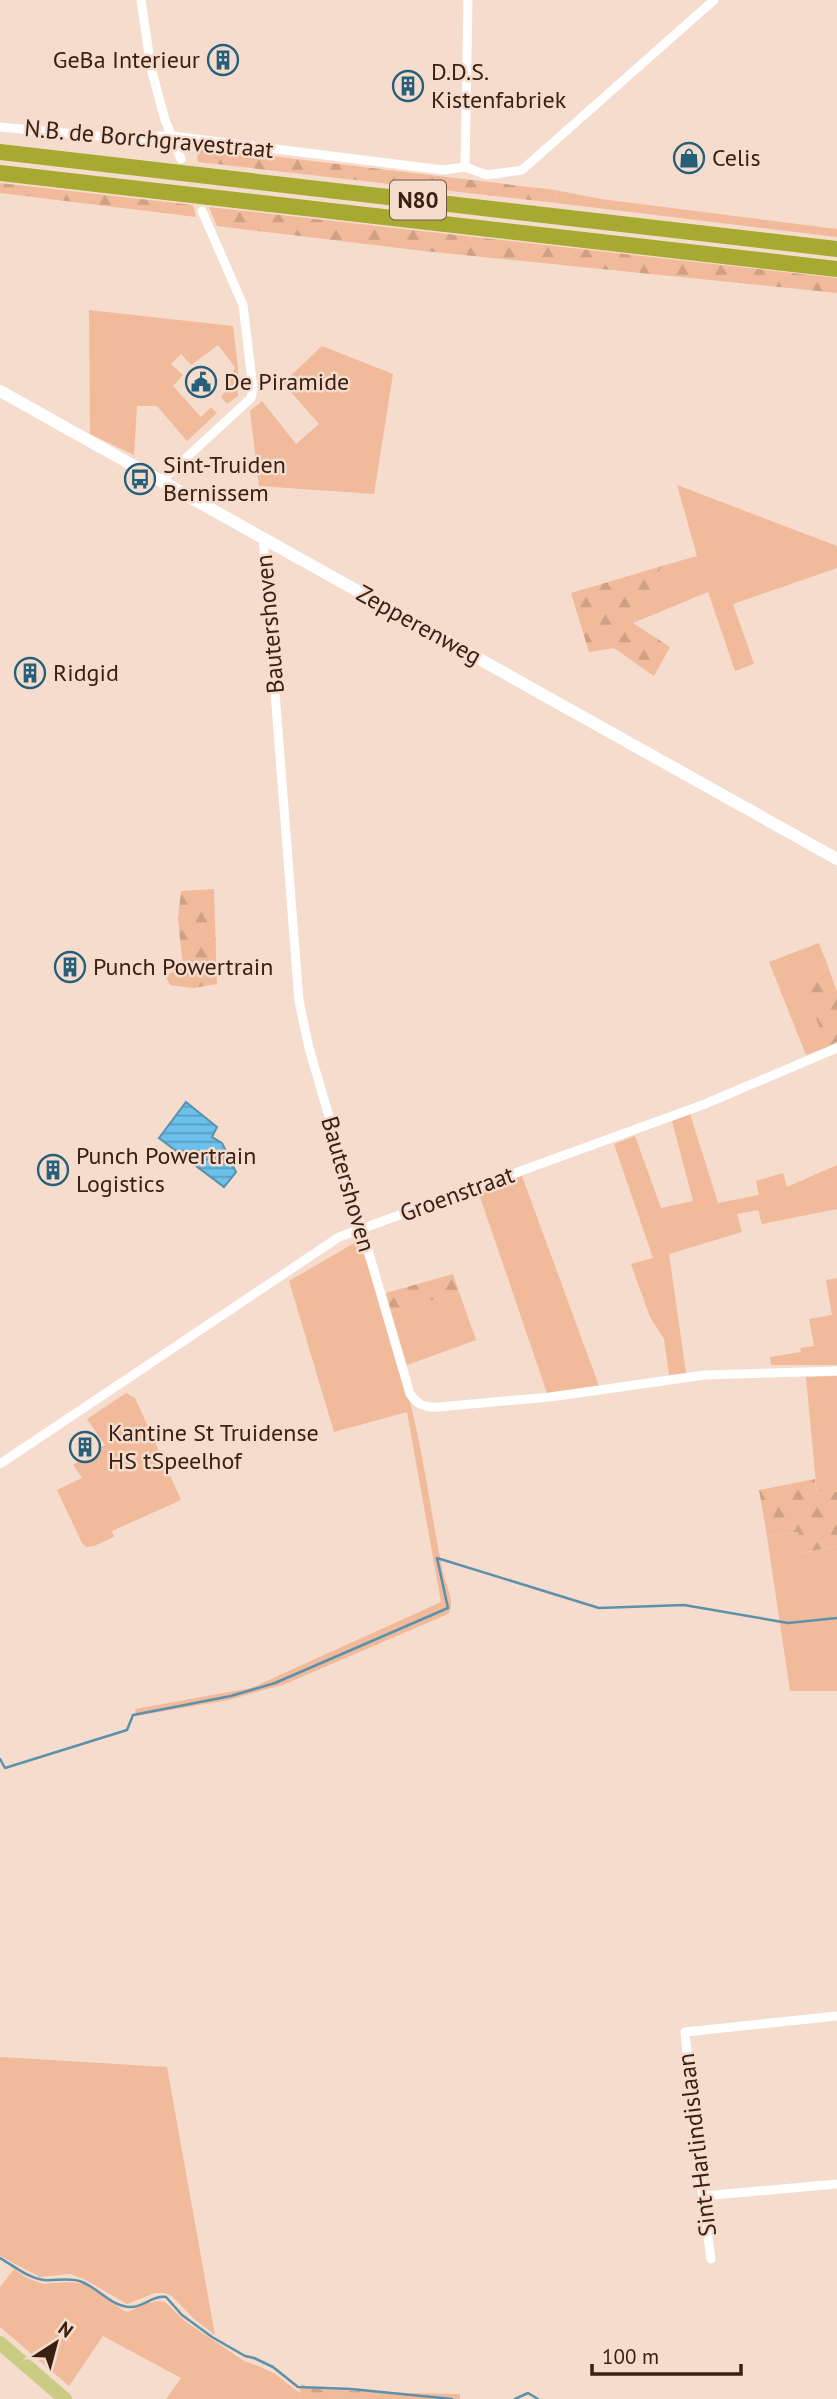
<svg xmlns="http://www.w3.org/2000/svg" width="837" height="2399" font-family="'PT Sans',sans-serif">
<defs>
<pattern id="forest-firs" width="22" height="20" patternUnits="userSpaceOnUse" patternTransform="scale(1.75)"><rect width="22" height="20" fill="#f1ba9b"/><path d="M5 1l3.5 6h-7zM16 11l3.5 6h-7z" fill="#cfa084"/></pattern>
<pattern id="water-rules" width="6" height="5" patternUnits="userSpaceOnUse" patternTransform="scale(1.75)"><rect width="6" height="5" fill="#6ac1eb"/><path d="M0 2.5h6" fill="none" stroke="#589cbd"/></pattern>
</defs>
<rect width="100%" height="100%" fill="#f6dccd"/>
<g fill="#f1ba9b">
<path d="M555 190 601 199 837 229V237L557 203Z"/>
<path d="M89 310 233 326 238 368V396L227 404 221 397 227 389 235 367 218 345 191 365 181 354 171 364 183 375 173 386 201 417 211 407 217 413 187 441 157 406H137L134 455 90 434Z"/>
<path d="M322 346 393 374 374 494 259 486 250 411 262 401 296 444 319 424 283 383Z"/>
<path d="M677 485 837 546V568L733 604 754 664 735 671 708 592 633 623 662 566 697 556Z"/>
<path d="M819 943 829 969 802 980 827 1047 806 1055 769 962Z"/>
<path d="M690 1114 718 1203 759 1195 756 1181 783 1173 787 1187 837 1165V1209L762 1224 758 1210 737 1214 742 1232 669 1254 686 1373 669 1375 664 1339 650 1317 631 1264 653 1258 614 1144 635 1136 661 1208 693 1201 672 1121Z"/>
<path d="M522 1176 599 1386 547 1393 478 1191Z"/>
<path d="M356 1242 361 1246C379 1300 399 1355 412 1410 425 1464 432 1519 443 1573 446 1586 456 1603 448 1614L285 1684 229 1700 136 1716 135 1709 251 1688 441 1602 407 1412 334 1432 289 1281Z"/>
<path d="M837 1278V1365H771L770 1357 801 1352 800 1348 814 1346 809 1319 832 1315 826 1280Z"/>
<path d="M459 1292 476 1340 407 1365 391 1312Z"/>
<path d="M837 1376V1492L817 1494 806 1377Z"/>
<path d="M126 1393 135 1398 181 1500 112 1531 114 1537 94 1546 86 1547 82 1543 57 1490 82 1478 73 1465 105 1445 87 1419Z"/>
<path d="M799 1532 803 1553 837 1546V1691H790L767 1536Z"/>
<path d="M0 2057 167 2067 215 2335 193 2318 172 2296 165 2293H155L127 2304 84 2279 70 2274 40 2277 0 2256Z"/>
<path d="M14 2269 27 2278 43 2284 68 2282 86 2284 124 2311 128 2312 147 2303 159 2301 165 2302 186 2322 244 2361 261 2367 275 2374 300 2393 299 2399H166L181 2378 103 2336 69 2386 0 2327V2287Z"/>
<path d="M403 2393 460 2394V2399H403Z"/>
</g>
<g fill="url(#forest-firs)">
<path d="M204 148 555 190 557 203 198 162 197 156Z"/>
<path d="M0 183 193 205 196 217 0 193Z"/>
<path d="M209 207 837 278V293L424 251 217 226Z"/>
<path d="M662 566 633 623 670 647 654 676 614 648 589 652 571 593Z"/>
<path d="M214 889 217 984 193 988 170 985 165 975 183 968 178 919 181 891Z"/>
<path d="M829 969 837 992V1042L827 1047 801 979Z"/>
<path d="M453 1274 459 1292 391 1312 386 1293Z"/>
<path d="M815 1479 817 1494 837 1492V1546L802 1553 798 1532 767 1536 759 1490Z"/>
<path d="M301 2384 313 2389 403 2393V2399H299Z"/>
</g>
<path fill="url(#water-rules)" stroke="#5b91aa" stroke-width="2" d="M186 1102 217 1127 212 1137 222 1143 236 1172 224 1187 159 1138Z"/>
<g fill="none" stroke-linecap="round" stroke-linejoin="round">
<g stroke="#5b91aa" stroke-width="2.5">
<path d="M0 1759 5 1768 127 1730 133 1715 231 1696 275 1683 448 1608 437 1558 599 1608 684 1605 788 1623 837 1618"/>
<path d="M0 2258C14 2266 28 2278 44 2280 56 2281 71 2277 82 2282 98 2288 112 2307 130 2307 142 2308 153 2295 166 2297L182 2315 212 2337 245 2356 254 2358 273 2367 298 2387 351 2389 452 2399"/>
<path d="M515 2399 528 2393 538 2399"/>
</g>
<g stroke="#fff" stroke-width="9">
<path d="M141 0 151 68 165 120 181 159"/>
<path d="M0 127 141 140 161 136H172L443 170 465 167 487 175 522 170 714 0"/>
<path d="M465 167 468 0"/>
<path d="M161 481 251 398 253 389 243 305 202 211"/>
<path d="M263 538 299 1001 309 1048 410 1394C418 1405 425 1408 438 1407L550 1397 705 1375 837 1371"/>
<path d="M0 1464 339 1237 705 1104 837 1048"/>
<path d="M703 2196 837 2184"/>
<path d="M711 2259 697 2156 685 2032 837 2016"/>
</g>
<path stroke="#fff" stroke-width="12" d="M0 391 837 859"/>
<path stroke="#cacc83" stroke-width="14" d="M0 2343 65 2399"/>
<g stroke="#a7aa31" stroke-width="16">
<path d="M0 152 837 249"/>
<path d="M0 173 837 269"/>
</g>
</g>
<defs>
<g id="building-ring" transform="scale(1.575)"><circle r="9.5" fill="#f6dccd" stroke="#265f79" stroke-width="1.5"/><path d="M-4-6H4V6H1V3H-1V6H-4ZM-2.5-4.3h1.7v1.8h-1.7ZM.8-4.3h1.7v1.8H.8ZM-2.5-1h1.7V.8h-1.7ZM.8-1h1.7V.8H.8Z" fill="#265f79"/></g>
<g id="shop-ring" transform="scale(1.575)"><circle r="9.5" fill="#f6dccd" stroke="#265f79" stroke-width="1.5"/><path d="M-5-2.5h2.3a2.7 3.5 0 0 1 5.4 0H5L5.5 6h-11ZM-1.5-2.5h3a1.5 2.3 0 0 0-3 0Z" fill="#265f79"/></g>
<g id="civic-ring" transform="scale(1.575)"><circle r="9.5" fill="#f6dccd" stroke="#265f79" stroke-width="1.5"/><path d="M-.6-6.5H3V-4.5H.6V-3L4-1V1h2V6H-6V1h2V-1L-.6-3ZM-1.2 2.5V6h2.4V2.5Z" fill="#265f79"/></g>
<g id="bus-ring" transform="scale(1.575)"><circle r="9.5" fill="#f6dccd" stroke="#265f79" stroke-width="1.5"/><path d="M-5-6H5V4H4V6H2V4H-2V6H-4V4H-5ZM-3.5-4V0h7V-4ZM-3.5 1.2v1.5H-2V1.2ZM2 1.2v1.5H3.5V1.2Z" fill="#265f79"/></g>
</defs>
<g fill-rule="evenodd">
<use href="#building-ring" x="223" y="60"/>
<use href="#building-ring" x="408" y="86"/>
<use href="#shop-ring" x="689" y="158"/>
<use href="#civic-ring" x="201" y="382"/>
<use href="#bus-ring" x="140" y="479"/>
<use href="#building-ring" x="30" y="673"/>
<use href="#building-ring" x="70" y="967"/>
<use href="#building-ring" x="53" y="1170"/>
<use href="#building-ring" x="85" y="1447"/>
</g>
<g text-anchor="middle" stroke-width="5" stroke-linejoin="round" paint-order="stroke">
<rect fill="#f6dccd" stroke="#72584a" stroke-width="2" x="390" y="180.5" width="56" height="39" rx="5"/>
<g font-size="23" font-weight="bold" fill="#392012">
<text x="418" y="208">N80</text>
</g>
<g font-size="24" fill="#392012" stroke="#f6dccd" text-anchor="start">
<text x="200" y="68" text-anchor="end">GeBa Interieur</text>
<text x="431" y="80">D.D.S.<tspan x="431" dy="28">Kistenfabriek</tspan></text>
<text x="712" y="166">Celis</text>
<text x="224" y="390">De Piramide</text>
<text x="163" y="473">Sint-Truiden<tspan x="163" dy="28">Bernissem</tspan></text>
<text x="53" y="681">Ridgid</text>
<text x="93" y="975">Punch Powertrain</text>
<text x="76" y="1164">Punch Powertrain<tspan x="76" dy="28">Logistics</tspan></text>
<text x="108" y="1441">Kantine St Truidense<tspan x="108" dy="28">HS tSpeelhof</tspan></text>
</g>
<g font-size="24" fill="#392012" stroke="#f6dccd">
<text transform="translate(149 139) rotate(5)" y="8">N.B. de Borchgravestraat</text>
<text transform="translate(270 624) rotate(-95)" y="8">Bautershoven</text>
<text transform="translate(419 625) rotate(29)" y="8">Zepperenweg</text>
<text transform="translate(348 1184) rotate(74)" y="8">Bautershoven</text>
<text transform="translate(457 1194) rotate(-20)" y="8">Groenstraat</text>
<text transform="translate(697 2145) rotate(-97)" y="8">Sint-Harlindislaan</text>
</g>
</g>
<g transform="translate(56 2343) rotate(36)" stroke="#f6dccd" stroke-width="5" paint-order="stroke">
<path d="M0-5L12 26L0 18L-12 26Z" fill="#392012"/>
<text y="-10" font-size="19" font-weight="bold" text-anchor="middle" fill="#392012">N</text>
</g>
<path d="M592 2364v10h149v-10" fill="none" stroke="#392012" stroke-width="3.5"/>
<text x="602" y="2364" font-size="21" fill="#392012" stroke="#f6dccd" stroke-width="5" paint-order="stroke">100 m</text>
</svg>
